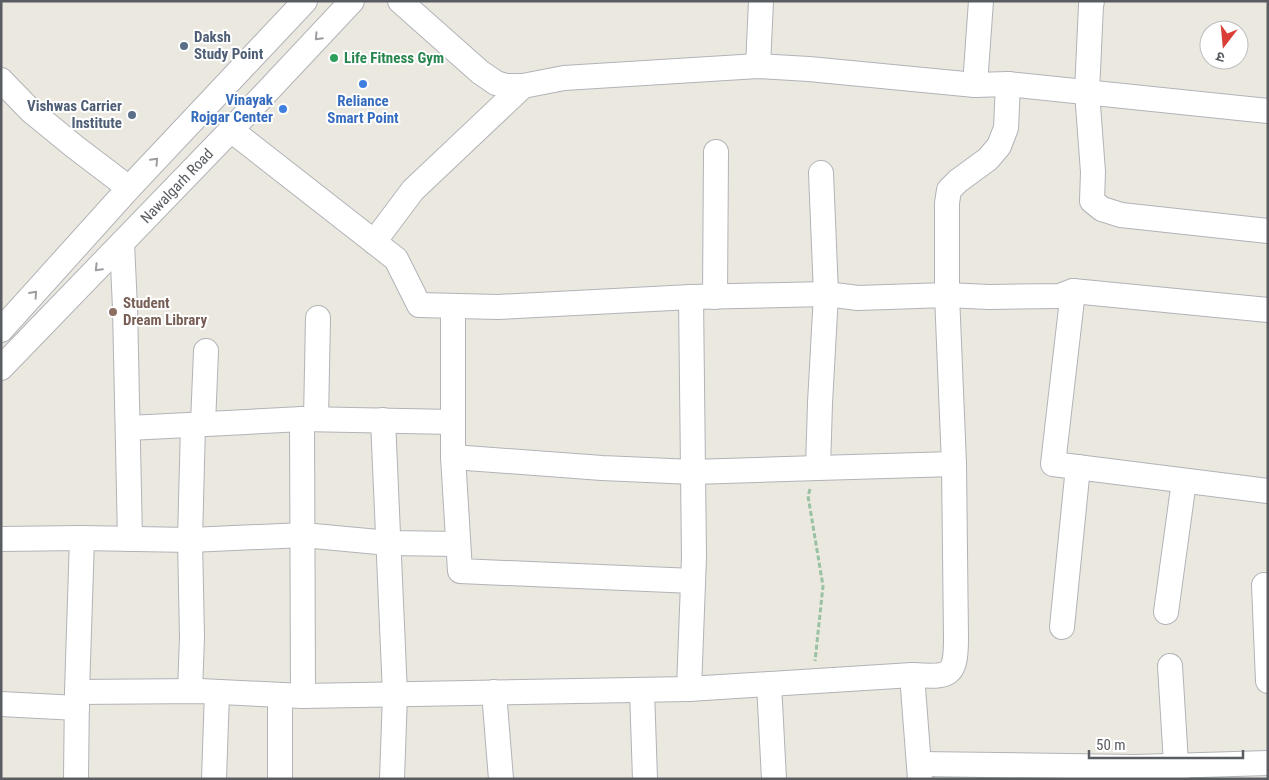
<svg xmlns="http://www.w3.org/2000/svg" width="1269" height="780" font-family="'Roboto Condensed','Noto Sans Devanagari',sans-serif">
<rect width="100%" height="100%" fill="#ebe8e0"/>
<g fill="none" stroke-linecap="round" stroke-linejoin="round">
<g stroke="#b1b3b7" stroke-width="26">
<g id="minor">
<path d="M400 1 480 72 496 83 506 86H523L564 78 758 66 809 69 975 85 1008 84 1268 111"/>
<path d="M1092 1 1091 5 1087 92 1093 172 1092 201 1102 209 1121 215 1268 231"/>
<path d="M758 66 761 1"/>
<path d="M1 80 31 111 75 147 129 188"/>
<path d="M975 85 981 1"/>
<path d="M231 130 396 259 419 305 498 307 691 297 826 294 858 298 947 295 989 297 1060 296 1073 291 1268 310"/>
<path d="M374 242 413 190 523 86"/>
<path d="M122 243 125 308 130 539"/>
<path d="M1073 291 1053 464 1268 491"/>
<path d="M715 297 716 152"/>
<path d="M453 306V457L460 571 693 581"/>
<path d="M1 330 129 188 305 1"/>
<path d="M1 368 231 130 352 1"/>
<path d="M302 419 303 696"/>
<path d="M316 419 318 318"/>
<path d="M383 420 395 694 392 779"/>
<path d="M203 424 206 351"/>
<path d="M129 428 302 419 453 422"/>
<path d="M453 457 602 468 693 472 818 468 954 464"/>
<path d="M818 468 820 403 826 294 821 173"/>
<path d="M1 539 82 538 190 540 303 535 389 543 458 544"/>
<path d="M1264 585 1268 681"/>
<path d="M1166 612 1184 481"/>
<path d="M1062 627 1078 467"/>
<path d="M1170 666 1177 779"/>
<path d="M912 675 920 779"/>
<path d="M769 684 774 779"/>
<path d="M689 689 694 557 691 297"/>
<path d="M642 690 645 779"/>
<path d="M190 691 192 637 190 540 193 425"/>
<path d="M77 692 200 691 303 696 689 689 912 675C949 677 956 678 956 638L954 464 947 295V203L949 190 958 181 988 159 999 146 1006 128 1008 84"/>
<path d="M494 692 501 779"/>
<path d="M1 704 77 708"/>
<path d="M919 764 1135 767 1268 763"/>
<path d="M76 779 77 692 82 538"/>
<path d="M214 779 217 692"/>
<path d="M280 779V695"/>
</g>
</g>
<path stroke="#99c1a2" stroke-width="3" stroke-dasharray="5 2.5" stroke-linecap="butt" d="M810 489 808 496 823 586 815 661"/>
<use href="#minor" stroke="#fff" stroke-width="24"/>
</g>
<defs><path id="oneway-chevron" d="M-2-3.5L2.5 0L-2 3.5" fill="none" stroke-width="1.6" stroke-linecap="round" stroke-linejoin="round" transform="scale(1.25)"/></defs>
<g stroke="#9b9da0">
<use href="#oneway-chevron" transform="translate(318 37) rotate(133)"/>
<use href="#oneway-chevron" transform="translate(155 161) rotate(-47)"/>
<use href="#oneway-chevron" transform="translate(98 268) rotate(134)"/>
<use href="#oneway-chevron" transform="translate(34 294) rotate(-48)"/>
</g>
<g fill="#5c6f8a" stroke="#fff" stroke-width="2">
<circle cx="184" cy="46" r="5"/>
<circle cx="132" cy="115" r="5"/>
</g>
<circle fill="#2e9e5b" stroke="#fff" stroke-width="2" cx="334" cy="58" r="5"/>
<g fill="#3f7fe0" stroke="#fff" stroke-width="2">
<circle cx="363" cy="84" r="5"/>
<circle cx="283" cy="109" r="5"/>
</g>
<circle fill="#8d6e63" stroke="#fff" stroke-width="2" cx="113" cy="312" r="5"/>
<g text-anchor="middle" stroke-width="4" stroke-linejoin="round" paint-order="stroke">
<g font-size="15" font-weight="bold" fill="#4e5e75" stroke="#fff" text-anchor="start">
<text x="194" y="42">Daksh<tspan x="194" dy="17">Study Point</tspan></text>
<text x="122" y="111" text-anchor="end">Vishwas Carrier<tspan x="122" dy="17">Institute</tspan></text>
</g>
<g font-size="15" font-weight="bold" fill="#27864d" stroke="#fff" text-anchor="start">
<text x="344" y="63">Life Fitness Gym</text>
</g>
<g font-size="15" font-weight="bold" fill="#366cbe" stroke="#fff" text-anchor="end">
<text x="273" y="105">Vinayak<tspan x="273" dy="17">Rojgar Center</tspan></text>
<text x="363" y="106" text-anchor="middle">Reliance<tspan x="363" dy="17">Smart Point</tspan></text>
</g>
<g font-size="15" fill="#595c60" stroke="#fff">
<text transform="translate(177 186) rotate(-46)" y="5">Nawalgarh Road</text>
</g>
<g font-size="15" font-weight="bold" fill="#785e54" stroke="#fff" text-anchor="start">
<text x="123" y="308">Student<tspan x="123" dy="17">Dream Library</tspan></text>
</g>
</g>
<rect width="1269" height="780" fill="none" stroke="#595c60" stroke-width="5"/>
<g transform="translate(1224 45) rotate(196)"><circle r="24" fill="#ffffff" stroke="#bdbebf"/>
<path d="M0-4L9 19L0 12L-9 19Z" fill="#da3f37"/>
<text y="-8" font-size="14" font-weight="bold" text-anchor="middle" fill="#595c60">उ</text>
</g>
<path d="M1089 750v8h154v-8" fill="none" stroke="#595c60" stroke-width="2.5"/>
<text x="1096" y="750" font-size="15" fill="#595c60" stroke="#ffffff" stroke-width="4" paint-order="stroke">50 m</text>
</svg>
